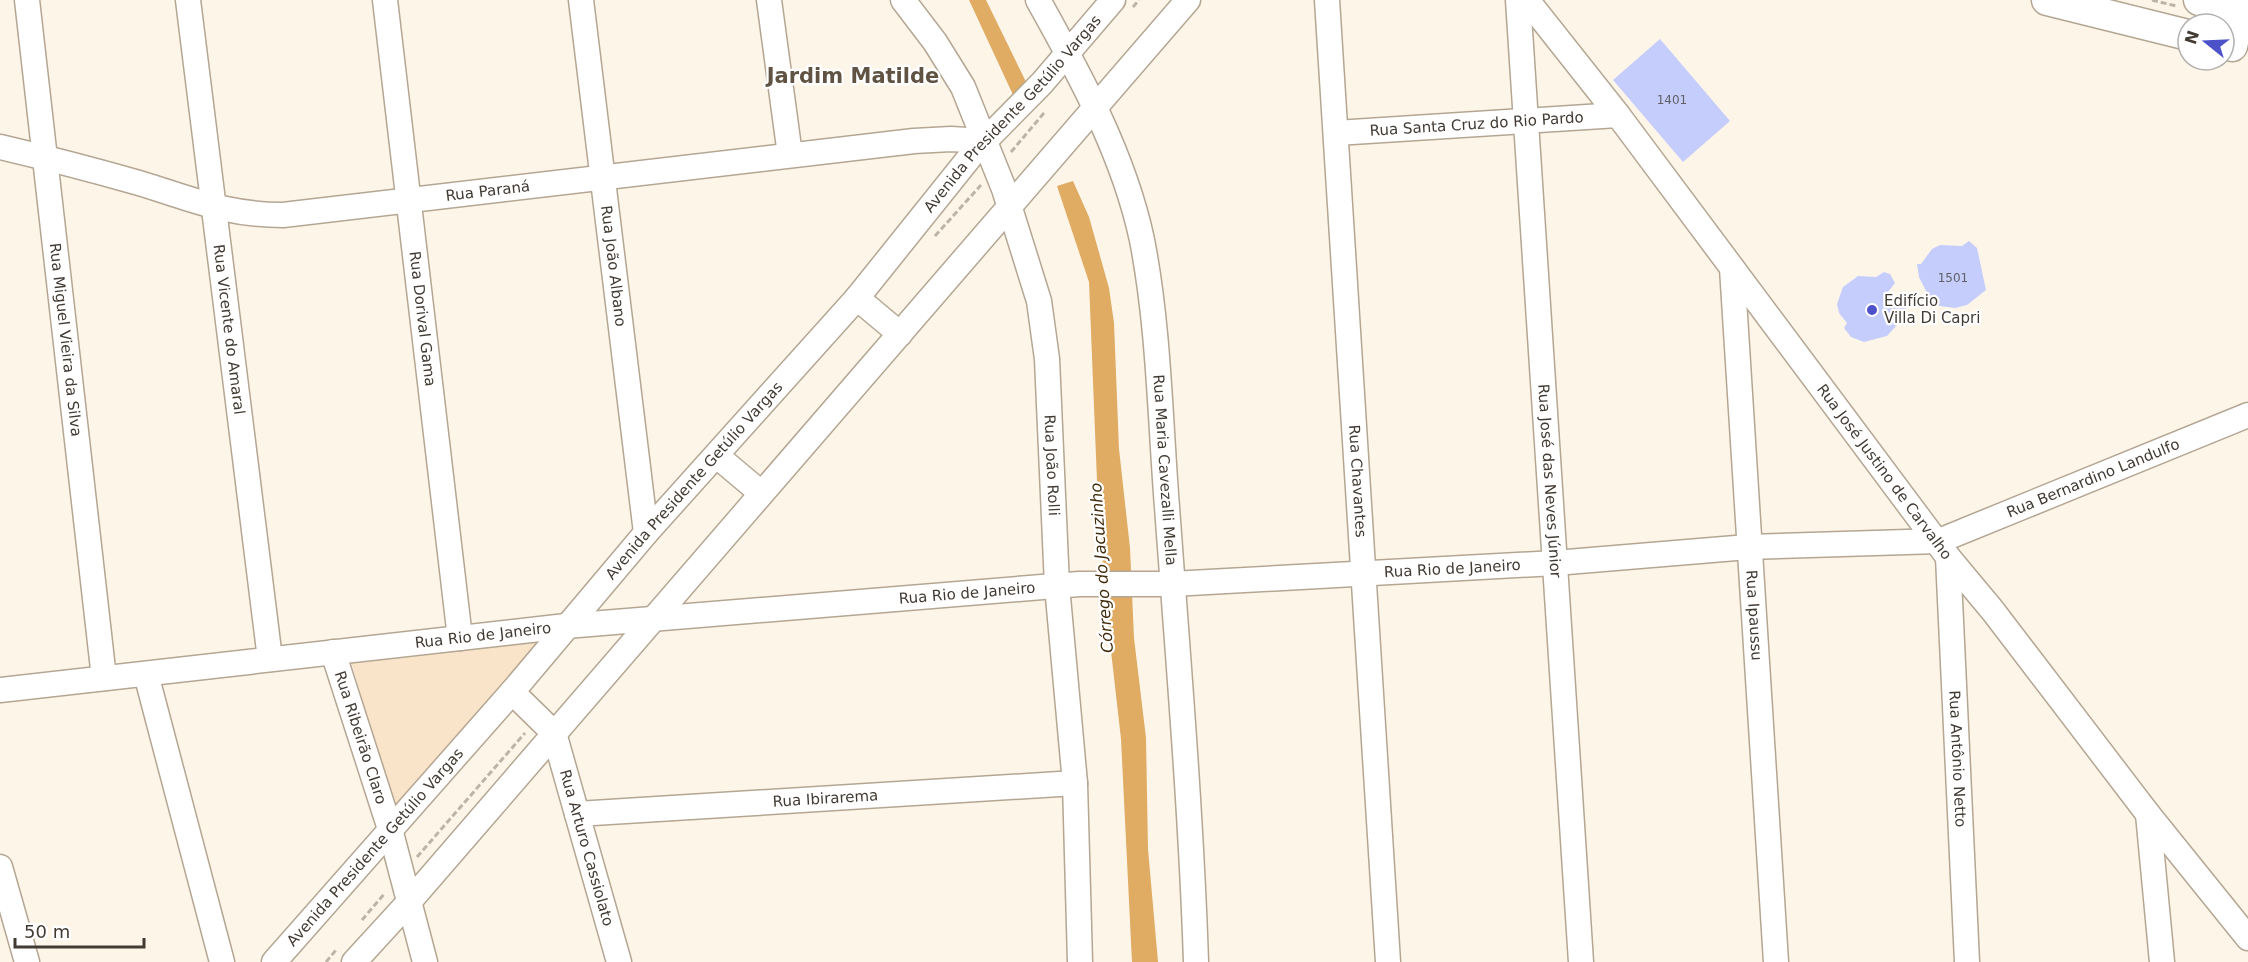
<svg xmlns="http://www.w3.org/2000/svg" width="2248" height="962" font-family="'DejaVu Sans',sans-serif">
<rect width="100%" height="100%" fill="#fef5e9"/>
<path fill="#f9e4c9" d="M540 641 394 808 351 661Z"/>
<g fill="#e0ab63">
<path d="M969 0H986L1029 88 1014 97Z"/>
<path d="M1073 181 1089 217 1109 288 1114 323 1119 449 1130 548 1134 638 1146 738 1148 849 1158 962H1132L1121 739 1106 607 1097 481 1089 282 1057 186Z"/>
</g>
<g fill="#c4cdfc">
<path d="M1660 39 1730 121 1683 162 1613 80Z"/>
<path d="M1969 241 1977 248 1986 290 1967 305 1955 308 1933 305 1919 277 1917 264H1921L1932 249 1940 245 1962 246Z"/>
<path d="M1884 272 1890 274 1895 283 1888 292 1906 307 1904 317 1887 336 1864 342 1851 337 1844 328 1847 323 1839 313 1837 304 1843 287 1858 276 1876 277Z"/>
</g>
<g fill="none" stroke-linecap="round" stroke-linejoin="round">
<g stroke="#b4a693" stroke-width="27">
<g id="minor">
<path id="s1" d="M27 0 104 678"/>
<path id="s2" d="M188 0 270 659"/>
<path id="s3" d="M385 0 460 638"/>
<path id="s4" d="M581 0 646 533"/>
<path d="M769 0 790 155"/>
<path id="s5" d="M903 0 935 42 963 87 1004 189 1039 301 1047 359 1057 586 1075 783 1080 962"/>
<path id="s6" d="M1038 0C1080 75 1124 155 1142 240 1159 327 1160 419 1167 507 1178 658 1191 810 1196 962"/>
<path id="s7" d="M1327 0 1388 962"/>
<path id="s8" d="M1518 0 1581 962"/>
<path id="s9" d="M1527 0 1618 115 1948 557 1993 611 2148 814 2248 938"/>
<path id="s10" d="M1336 133 1618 115"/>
<path id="s11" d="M0 147C47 158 93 170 139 183 192 199 226 215 283 215L914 141 951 139 984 141"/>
<path id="s12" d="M1732 268 1776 962"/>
<path d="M857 298 900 334"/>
<path d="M717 456 761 493"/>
<path id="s13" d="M1948 557 1967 962"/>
<path id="s14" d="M333 652 390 829 425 962"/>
<path d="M146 674 222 962"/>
<path id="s15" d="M0 690 566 626 1079 584H1172L1555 563 1748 547 1939 541 2248 415"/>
<path id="s16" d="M512 692 554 733 619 962"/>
<path id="s17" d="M577 814 1075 783"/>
<path d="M2148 814 2162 962"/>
<path d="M0 867 27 962"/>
<path id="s18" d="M274 962 512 692 646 533 857 298 974 152 1042 83 1113 0"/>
<path d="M354 962 409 902 1188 0"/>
</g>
</g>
<g stroke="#b4a693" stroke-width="33">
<g id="major">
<path d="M2047 0 2188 35"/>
<path d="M2199 0 2248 12"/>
<path d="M2232 46 2241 10"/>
</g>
</g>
<g stroke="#bcb3a9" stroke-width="3" stroke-dasharray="6 3" stroke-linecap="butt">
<path d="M2152 0 2176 6"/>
<path d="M1133 7 1139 0"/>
<path d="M1011 152 1044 113"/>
<path d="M935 236 981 185"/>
<path d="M417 857 525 733"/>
<path d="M362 920 385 893"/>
<path d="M326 962 336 950"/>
</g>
<use href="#minor" stroke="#fff" stroke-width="24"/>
<use href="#major" stroke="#fff" stroke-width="30"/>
</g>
<circle fill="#4e52c9" stroke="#fff" stroke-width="2" cx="1872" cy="310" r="6"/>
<g text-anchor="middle" stroke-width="4.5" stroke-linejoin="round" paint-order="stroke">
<g font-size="12" fill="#626066">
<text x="1672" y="104">1401</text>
<text x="1953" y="282">1501</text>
</g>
<g font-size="15" fill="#423b34" stroke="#fff">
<text dy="5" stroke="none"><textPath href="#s18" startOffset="1125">Avenida Presidente Getúlio Vargas</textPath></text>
<text dy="5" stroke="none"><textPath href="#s10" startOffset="141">Rua Santa Cruz do Rio Pardo</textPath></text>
<text dy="5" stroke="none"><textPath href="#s11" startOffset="498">Rua Paraná</textPath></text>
<text dy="5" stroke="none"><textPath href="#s4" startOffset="268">Rua João Albano</textPath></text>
<text dy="5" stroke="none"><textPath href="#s3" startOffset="321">Rua Dorival Gama</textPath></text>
<text dy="5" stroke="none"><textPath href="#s2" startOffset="332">Rua Vicente do Amaral</textPath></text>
<text dy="5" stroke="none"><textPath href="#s1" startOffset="342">Rua Miguel Vieira da Silva</textPath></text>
<text dy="5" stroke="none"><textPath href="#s5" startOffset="498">Rua João Rolli</textPath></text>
<text dy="5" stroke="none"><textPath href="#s6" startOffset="494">Rua Maria Cavezalli Mella</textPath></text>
<text dy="5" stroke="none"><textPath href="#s9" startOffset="592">Rua José Justino de Carvalho</textPath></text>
<text dy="5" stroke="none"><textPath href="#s15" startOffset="2112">Rua Bernardino Landulfo</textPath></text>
<text dy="5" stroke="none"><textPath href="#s18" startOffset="639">Avenida Presidente Getúlio Vargas</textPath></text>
<text dy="5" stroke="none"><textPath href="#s7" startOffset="482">Rua Chavantes</textPath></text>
<text dy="5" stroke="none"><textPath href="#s8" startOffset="482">Rua José das Neves Júnior</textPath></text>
<text dy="5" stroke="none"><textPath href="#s15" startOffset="1458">Rua Rio de Janeiro</textPath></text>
<text dy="5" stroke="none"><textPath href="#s15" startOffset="972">Rua Rio de Janeiro</textPath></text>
<text dy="5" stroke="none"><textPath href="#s12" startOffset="348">Rua Ipaussu</textPath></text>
<text dy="5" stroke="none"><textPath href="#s15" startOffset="486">Rua Rio de Janeiro</textPath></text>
<text dy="5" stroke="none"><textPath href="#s14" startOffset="90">Rua Ribeirão Claro</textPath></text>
<text dy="5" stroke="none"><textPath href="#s13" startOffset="202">Rua Antônio Netto</textPath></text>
<text dy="5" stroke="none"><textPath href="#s17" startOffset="249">Rua Ibirarema</textPath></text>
<text dy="5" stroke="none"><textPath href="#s18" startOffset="153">Avenida Presidente Getúlio Vargas</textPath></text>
<text dy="5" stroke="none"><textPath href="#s16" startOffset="178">Rua Arturo Cassiolato</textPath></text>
</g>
<g font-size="15" fill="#423b34" stroke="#fff" text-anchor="start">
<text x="1884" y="306">Edifício<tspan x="1884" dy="17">Villa Di Capri</tspan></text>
</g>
<g font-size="16" font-style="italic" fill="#412b0b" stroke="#fff">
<text transform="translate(1101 568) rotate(-94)" y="6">Córrego do Jacuzinho</text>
</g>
<g font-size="21" font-weight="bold" fill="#605343" stroke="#fff">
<text x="853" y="83">Jardim Matilde</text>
</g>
</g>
<g transform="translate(2206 42) rotate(288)"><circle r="28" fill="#ffffff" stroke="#b3b1ae" stroke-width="1.5"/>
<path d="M0-4.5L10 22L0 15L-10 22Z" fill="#4e52c9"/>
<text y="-9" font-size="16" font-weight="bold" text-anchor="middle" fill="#423b34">N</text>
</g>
<path d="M15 938v9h129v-9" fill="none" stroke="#423b34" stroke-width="3"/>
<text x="24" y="938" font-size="18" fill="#423b34" stroke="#ffffff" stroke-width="4.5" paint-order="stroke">50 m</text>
</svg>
